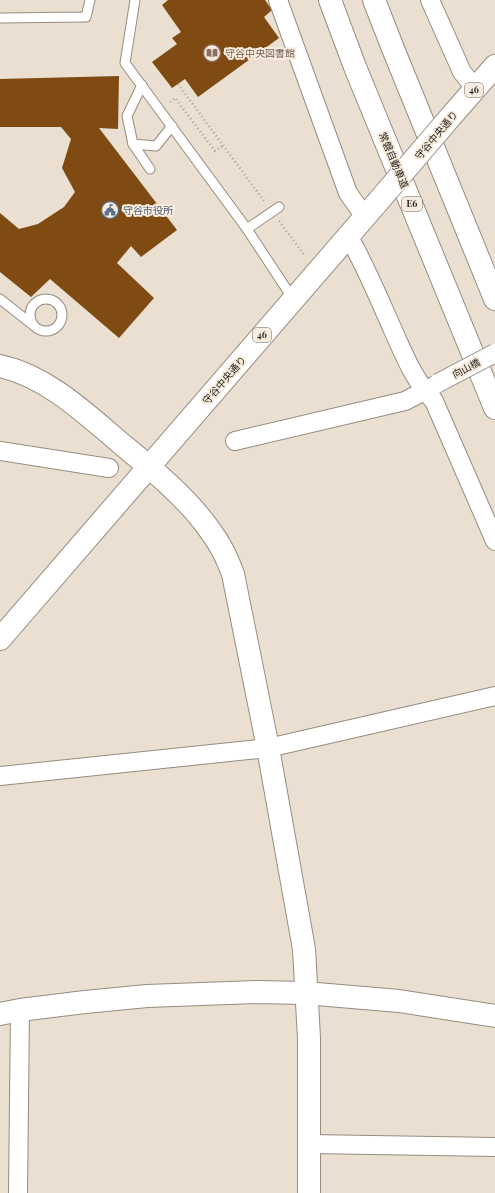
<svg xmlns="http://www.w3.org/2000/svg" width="495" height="1193" font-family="'Playfair Display','Noto Sans JP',serif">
<rect width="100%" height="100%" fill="#eadfd0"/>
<g fill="#7f4b12">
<path d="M168 0H265L272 10 264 17 279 38 198 97 185 79 172 88 152 62 177 44 172 38 181 32 162 5Z"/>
<path d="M119 76 118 129 99 128 177 230 141 257 131 246 117 263 154 298 119 338 50 279 31 297 0 272V213L19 229 38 224 64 207 75 192 62 168 71 139 61 127H0V79Z"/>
</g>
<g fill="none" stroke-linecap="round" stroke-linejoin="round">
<g stroke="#968c7f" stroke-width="11">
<g id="lane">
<path d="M135 0 125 63 247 229 293 299"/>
<path d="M0 18 86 17 90 0"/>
<path d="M142 85 127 116 133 144 156 146 172 126"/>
<path d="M133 144 150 169"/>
<path d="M247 229 279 207"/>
<circle cx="46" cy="315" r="16"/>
<path d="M0 299 33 325"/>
</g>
</g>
<g stroke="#968c7f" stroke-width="20">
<g id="street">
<path d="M278 0 348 193 365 217"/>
<path d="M430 0 462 72 475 88"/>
<path d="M349 237C366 267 379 299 393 330 405 357 414 380 434 401L495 541"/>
<path d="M235 441 405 401 434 386"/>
<path d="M0 451 109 468"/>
<path d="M0 776 268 748 495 696"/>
<path d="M310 1144 495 1147"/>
<path d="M18 1193 20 1010"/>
</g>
</g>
<g stroke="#968c7f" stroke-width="24">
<g id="secondary">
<path d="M0 366C49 377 87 415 124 446 152 469 188 499 209 529 221 545 226 556 233 574L268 748 304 949 309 1038V1193"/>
<path d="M0 1014 20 1010 85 1002 147 996 258 992 305 993 399 1001 495 1016"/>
</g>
</g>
<g stroke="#968c7f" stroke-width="24">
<g id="primary">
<path d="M453 114 495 66"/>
<path d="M0 639 376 204"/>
</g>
</g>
<g stroke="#968c7f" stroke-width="24">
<g id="highway">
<path d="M330 0 355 67 495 408"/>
<path d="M374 0 394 51 495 299"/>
</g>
</g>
<g stroke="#aaa296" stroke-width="2.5" stroke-dasharray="1 3" stroke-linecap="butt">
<path d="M178 84 264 201"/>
<path d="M170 102 175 98 215 151 223 146"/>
<path d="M279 221 305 256"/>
</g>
<use href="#lane" stroke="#fff" stroke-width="9"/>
<use href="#street" stroke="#fff" stroke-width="18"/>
<use href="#secondary" stroke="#fff" stroke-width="22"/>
<use href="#primary" stroke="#fff" stroke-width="22"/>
<use href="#highway" stroke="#fff" stroke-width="22"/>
<g stroke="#968c7f" stroke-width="20" stroke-linecap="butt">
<path id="street-bridge" d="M438 383 495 353"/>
</g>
<g stroke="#968c7f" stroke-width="24" stroke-linecap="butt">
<path id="primary-bridge" d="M376 204 453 114"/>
</g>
<use href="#street-bridge" stroke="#fff" stroke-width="18"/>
<use href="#primary-bridge" stroke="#fff" stroke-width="22"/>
</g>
<defs>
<g id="library-ring" transform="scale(0.9)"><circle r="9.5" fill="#f7ecdd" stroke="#8d6e63" stroke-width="1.5"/><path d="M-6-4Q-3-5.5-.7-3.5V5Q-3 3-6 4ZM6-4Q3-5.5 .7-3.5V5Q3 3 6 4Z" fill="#8d6e63"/></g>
<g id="civic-ring" transform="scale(0.9)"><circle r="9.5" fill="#f7ecdd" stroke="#5c6f8a" stroke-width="1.5"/><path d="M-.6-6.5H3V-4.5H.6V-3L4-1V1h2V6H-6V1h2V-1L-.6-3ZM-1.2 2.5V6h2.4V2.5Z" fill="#5c6f8a"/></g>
</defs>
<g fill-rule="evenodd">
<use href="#library-ring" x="212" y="53"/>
<use href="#civic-ring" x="110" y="210"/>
</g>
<g text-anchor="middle" stroke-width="4" stroke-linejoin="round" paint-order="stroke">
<g fill="#f7ecdd" stroke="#615b53" stroke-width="1">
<rect x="465" y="83" width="18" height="14" rx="3"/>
<rect x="402" y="197" width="20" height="14" rx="3"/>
<rect x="253" y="328" width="18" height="14" rx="3"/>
</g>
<g font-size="9" font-weight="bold" fill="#211d18">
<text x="474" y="93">46</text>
<text x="412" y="207">E6</text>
<text x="262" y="338">46</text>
</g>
<g font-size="10" fill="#785e54" stroke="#f7ecdd" text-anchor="start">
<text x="225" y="57">守谷中央図書館</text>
</g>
<g font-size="10" fill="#211d18" stroke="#f7ecdd">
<text transform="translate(436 135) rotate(-50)" y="4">守谷中央通り</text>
<text transform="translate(394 160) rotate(67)" y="4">常磐自動車道</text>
<text transform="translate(466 368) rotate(-28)" y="4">向山橋</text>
<text transform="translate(224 380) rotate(-49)" y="4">守谷中央通り</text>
</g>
<g font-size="10" fill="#4e5e75" stroke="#f7ecdd" text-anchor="start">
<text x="123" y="214">守谷市役所</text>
</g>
</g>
</svg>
